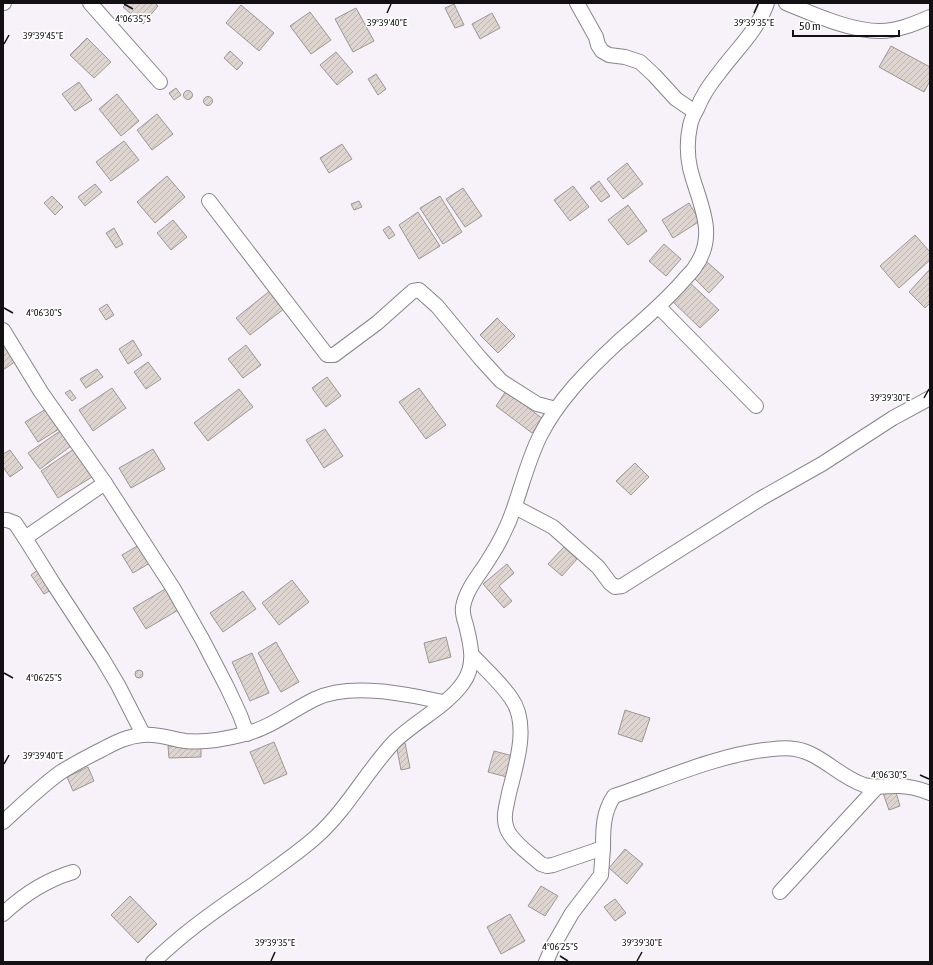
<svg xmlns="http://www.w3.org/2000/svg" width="933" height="965" font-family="'Asap Condensed',sans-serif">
<defs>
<pattern id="building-hatch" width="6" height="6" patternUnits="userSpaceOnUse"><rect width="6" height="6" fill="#ded5d1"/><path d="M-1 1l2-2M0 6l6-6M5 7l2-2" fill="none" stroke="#bdb6b3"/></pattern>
</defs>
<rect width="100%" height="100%" fill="#f7f2f9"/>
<g fill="url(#building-hatch)" stroke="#9e9692">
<path d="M127 3H155L158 6 143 24 123 7Z"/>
<path d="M454 4 464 25 455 28 445 8Z"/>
<path d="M241 5 274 33 259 51 226 23Z"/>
<path d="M356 8 374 41 353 52 335 19Z"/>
<path d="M310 12 331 40 311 54 290 26Z"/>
<path d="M492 13 500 28 480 39 472 24Z"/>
<path d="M87 38 111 62 94 78 70 55Z"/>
<path d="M891 46 930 67V81L924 92 879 67Z"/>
<path d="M230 51 243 63 237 70 224 58Z"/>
<path d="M336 52 353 72 337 85 320 65Z"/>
<path d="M376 74 386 89 378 95 368 79Z"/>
<path d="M79 82 92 100 75 111 62 94Z"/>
<path d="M176 88 181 95 174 100 169 93Z"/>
<circle cx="188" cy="95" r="4.5"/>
<path d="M117 94 139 121 121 136 99 109Z"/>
<circle cx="208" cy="101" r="4.5"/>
<path d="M157 114 173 134 152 150 137 130Z"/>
<path d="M124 141 139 160 111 181 96 162Z"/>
<path d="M342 144 352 159 329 173 320 158Z"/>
<path d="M627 163 643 184 623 199 607 179Z"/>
<path d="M167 176 185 197 155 223 137 202Z"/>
<path d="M599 181 610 196 601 202 590 188Z"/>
<path d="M95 184 102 192 85 206 78 197Z"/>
<path d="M573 186 589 207 570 221 554 200Z"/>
<path d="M463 188 482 216 465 227 446 199Z"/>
<path d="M52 196 63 207 55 215 44 203Z"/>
<path d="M440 196 462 232 443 244 420 208Z"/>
<path d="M359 201 362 207 354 210 351 204Z"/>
<path d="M689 203 700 221 673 238 662 220Z"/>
<path d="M628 205 647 231 628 245 608 220Z"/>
<path d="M418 212 440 246 419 259 399 225Z"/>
<path d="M173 220 187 237 171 250 157 233Z"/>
<path d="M389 226 395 235 389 239 383 230Z"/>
<path d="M114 228 123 244 116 248 106 233Z"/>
<path d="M915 235 930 252V260L899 288 880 266Z"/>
<path d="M664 244 681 259 666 276 649 261Z"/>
<path d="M706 261 724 277 709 293 692 276Z"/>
<path d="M930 269V303L925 308 909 292Z"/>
<path d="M688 281 719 310 700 328 670 299Z"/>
<path d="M271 290 285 308 250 335 236 318Z"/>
<path d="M107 304 114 315 106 320 99 309Z"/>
<path d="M497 318 515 336 498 353 480 335Z"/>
<path d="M133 340 142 355 128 364 119 349Z"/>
<path d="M3 341 16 361 3 370Z"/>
<path d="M246 345 261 365 243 378 228 359Z"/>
<path d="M148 362 161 379 146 389 134 372Z"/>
<path d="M97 369 103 377 86 388 80 379Z"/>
<path d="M327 377 341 396 326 407 312 388Z"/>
<path d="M112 388 126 408 93 431 79 410Z"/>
<path d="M419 388 446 425 426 439 399 402Z"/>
<path d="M239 389 253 407 208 441 194 423Z"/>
<path d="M70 390 76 398 72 401 65 393Z"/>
<path d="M506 391 543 419 532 433 496 406Z"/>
<path d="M46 409 59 429 38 442 25 422Z"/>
<path d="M325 429 343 456 324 468 306 440Z"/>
<path d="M60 431 71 446 40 469 28 453Z"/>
<path d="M74 449 92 477 58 498 41 471Z"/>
<path d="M153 449 165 469 131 488 119 468Z"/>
<path d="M10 450 23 468 10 477 3 467V454Z"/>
<path d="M635 463 649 477 631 495 616 481Z"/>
<path d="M139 545 150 563 133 573 122 555Z"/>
<path d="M564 547 577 559 562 576 548 564Z"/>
<path d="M507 564 514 573 499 586 512 601 504 608 483 584Z"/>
<path d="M39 569 53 589 44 594 31 575Z"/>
<path d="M292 580 309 602 279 625 262 603Z"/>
<path d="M167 588 180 609 146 629 133 608Z"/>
<path d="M243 591 256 609 223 632 210 613Z"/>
<path d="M446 637 451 657 429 663 424 643Z"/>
<path d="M276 642 299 682 281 692 258 653Z"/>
<path d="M252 653 269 693 250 701 232 662Z"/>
<circle cx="139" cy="674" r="4"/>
<path d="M625 710 650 718 642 742 618 734Z"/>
<path d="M274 742 287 774 264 784 250 752Z"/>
<path d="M405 743 410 768 401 770 396 744Z"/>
<path d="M168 746H201V757L169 758Z"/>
<path d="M494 751 513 756 507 777 488 772Z"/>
<path d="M88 767 94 781 73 791 67 777Z"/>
<path d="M895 789 900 806 889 810 883 793Z"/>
<path d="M625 849 643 864 627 884 609 868Z"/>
<path d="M541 886 558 896 545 916 528 906Z"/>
<path d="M130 896 157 924 138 943 111 915Z"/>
<path d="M615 899 626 913 615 921 604 907Z"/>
<path d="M510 914 525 941 501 954 487 927Z"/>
</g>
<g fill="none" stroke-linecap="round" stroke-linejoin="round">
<g stroke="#89848b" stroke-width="16">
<g id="minor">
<path d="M3 3H4"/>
<path d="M90 3 160 82"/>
<path d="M577 3 596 37 598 45 602 51 609 55 625 57 640 62 654 75 676 99 695 112"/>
<path d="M786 3C813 14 850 31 880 31 897 31 914 24 930 17"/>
<path d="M209 201 327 355H334L377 323 413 291 419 290 437 306 480 358 501 381 537 404 556 409"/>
<path d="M659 307 756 406"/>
<path d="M3 330 41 392 105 483 173 588 202 639 227 687 240 715 247 734"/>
<path d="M515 507 553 527 598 567 610 583 615 587 622 586 760 499 822 464 893 418 930 398"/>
<path d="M3 520H7L15 523 25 538 53 583 102 658 118 685 143 734"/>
<path d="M25 538 105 483"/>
<path d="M472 655C485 669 500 682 511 698 530 724 516 765 509 793 507 805 502 817 507 829 512 842 531 855 541 864L547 866 553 865 603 848C603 829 603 812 614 796 662 780 715 756 764 750 774 749 785 747 795 749 821 753 839 777 864 785 875 788 886 786 898 786 909 786 920 789 930 793"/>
<path d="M3 822C22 805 40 787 61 772 74 764 89 756 103 749 116 742 128 736 143 735 157 733 171 739 185 741 204 743 226 739 245 734 270 728 292 710 315 699 350 682 407 694 443 702"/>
<path d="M780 892 877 787"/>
<path d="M3 914C23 895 46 880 73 872"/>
<path d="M153 962C165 951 177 940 190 930 210 914 232 899 254 884 275 868 297 854 317 836 347 809 366 772 394 742 414 722 447 706 463 683 476 665 471 645 466 625 464 619 462 614 463 607 466 589 480 574 489 559 500 542 509 524 515 505 523 482 529 458 540 436 558 400 588 370 617 343 640 323 663 304 683 281 687 276 692 272 695 267 719 233 698 202 690 168 687 154 687 140 690 126 691 120 694 114 697 109 702 96 710 84 719 73 736 50 758 30 767 3"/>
<path d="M546 962 553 946 572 913 601 875 603 848"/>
</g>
</g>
<use href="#minor" stroke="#fff" stroke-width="14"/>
</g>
<path fill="none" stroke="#121013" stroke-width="1.5" d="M124 4 133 9M387 13 391 4M754 13 758 4M4 44 9 35M4 308 13 313M924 398 929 389M4 673 13 678M4 764 9 755M920 775 929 779M560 956 568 961M271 961 275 952M637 961 642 952"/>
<g font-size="10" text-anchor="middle" fill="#121013" stroke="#fff" stroke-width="3.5" stroke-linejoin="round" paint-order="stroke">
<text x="133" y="22">4°06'35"S</text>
<text x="387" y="26">39°39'40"E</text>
<text x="754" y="26">39°39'35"E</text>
<text x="43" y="39">39°39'45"E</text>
<text x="44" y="316">4°06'30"S</text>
<text x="890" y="401">39°39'30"E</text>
<text x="44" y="681">4°06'25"S</text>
<text x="43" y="759">39°39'40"E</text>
<text x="889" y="778">4°06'30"S</text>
<text x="275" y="946">39°39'35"E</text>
<text x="642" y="946">39°39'30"E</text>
<text x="560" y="950">4°06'25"S</text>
</g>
<rect width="933" height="965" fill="none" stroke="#121013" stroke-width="8"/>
<path d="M793 30v6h106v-6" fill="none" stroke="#121013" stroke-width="2"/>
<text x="799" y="30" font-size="12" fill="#121013" stroke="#ffffff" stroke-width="3" paint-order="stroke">50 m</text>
</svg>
